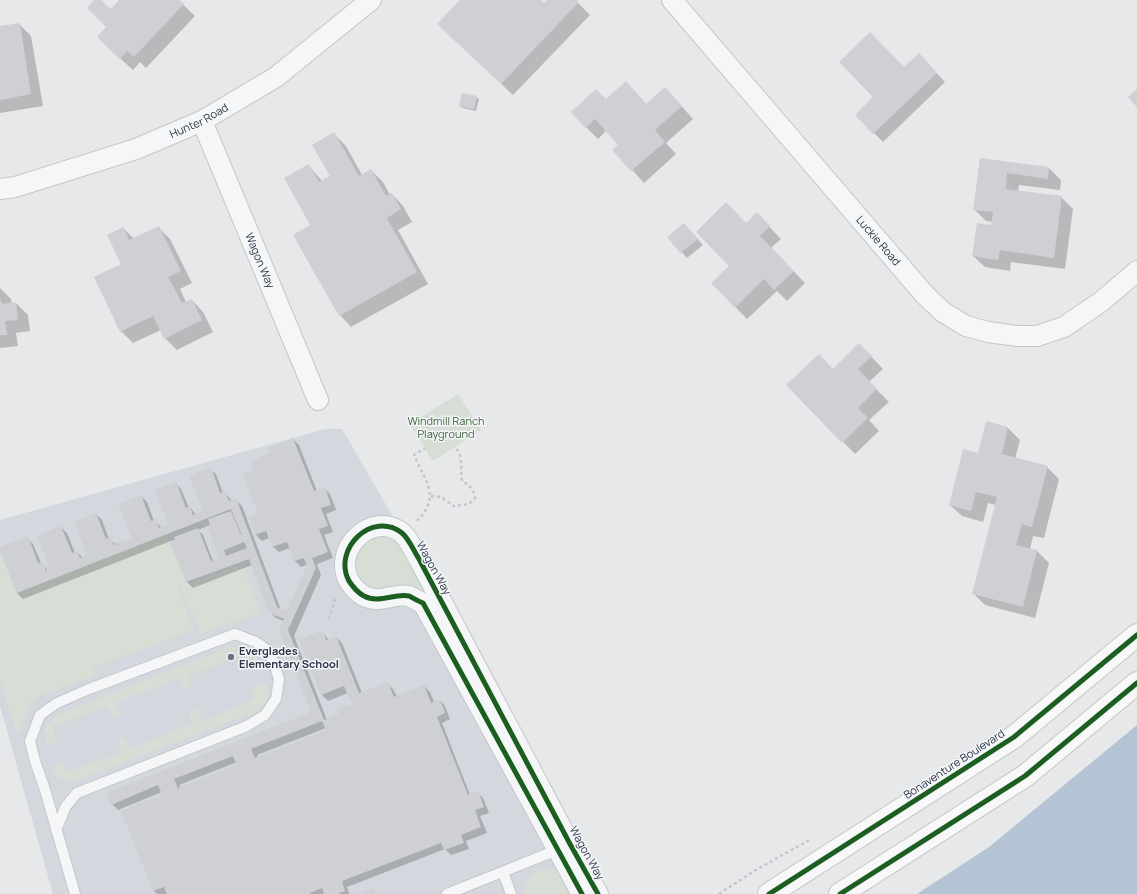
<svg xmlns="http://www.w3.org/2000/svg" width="1137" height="894" font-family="Manrope,sans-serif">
<rect width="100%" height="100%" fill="#e6e8ea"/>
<path fill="#d4d7dd" d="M325 429H342L403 534 598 894H53L0 706V520Z"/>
<g fill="#d6ded6">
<path d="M458 394 481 430 433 461 410 424Z"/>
<path d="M166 535 170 542 186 582 183 585 243 565 261 613 201 634 180 586 178 587 194 630 93 668 95 676 37 697 29 705 20 732 17 734 0 680V552L17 593Z"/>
<path d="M379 536C388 537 394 539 401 545L426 591 423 596 364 588 353 573V555L364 541Z"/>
<path d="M232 646 247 648 257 658 256 663 251 666 246 665 242 661V655L188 676 192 687 187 689 183 688 178 678 116 703 119 716 112 717 106 706 53 727 57 742 46 744C44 729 45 724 57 715Z"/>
<path d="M261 682 266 685C273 700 263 708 250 714L86 777C72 781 66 784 53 774V769L57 762H63L66 772 122 753 119 739 121 736 126 739 129 749 193 724 188 711 194 708 198 711 202 721 249 702 255 699 252 690Z"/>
<path d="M550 869C566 873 566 880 572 894H523C524 878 534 870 550 869Z"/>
</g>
<path fill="#b4c4d5" d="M1137 725V894H917L989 847Z"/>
<g fill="#0003" fill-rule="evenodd">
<path d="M96 0H100L111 10 120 0H178L195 16 146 68 140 62 133 70 110 49 107 27Z"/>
<path d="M461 0H539L544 4 548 0H575L590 15 513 95 450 35Z"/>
<path d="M19 24 31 36 43 106 0 113V27Z"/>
<path d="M928 64 945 82 883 142 856 115 904 69Z"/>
<path d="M638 95 647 105 677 101 693 119 666 143 676 154 644 183 614 150 620 145 606 131 598 139 586 127 606 100Z"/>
<path d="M476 97 479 99 476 111 463 108 460 106Z"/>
<path d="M334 134 346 146 362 175 371 170 383 182 390 195 392 194 403 206 412 222 398 230 428 284 351 327 340 315 312 226 308 165 322 181 331 176Z"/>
<path d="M980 159 1049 168 1061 180 1060 190 1019 185 1018 192 1061 197 1073 209 1065 269 1011 262 1010 271 985 267 973 256 992 226 993 222 986 221 974 209Z"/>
<path d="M757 214 781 239 771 248 805 283 787 301 777 291 747 319 712 283 730 266 746 224Z"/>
<path d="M684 224 703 245 687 258 668 237Z"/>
<path d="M158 227 170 239 192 283 180 289 186 302 192 300 203 312 213 332 177 350 165 338 161 330 133 343 121 331 123 228 134 239Z"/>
<path d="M0 288 11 299 12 304 16 303 28 315 30 331 16 333 18 346 0 348Z"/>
<path d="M859 344 883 369 869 382 889 402 869 420 879 431 855 454 788 385 833 370Z"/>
<path d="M987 422 1008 428 1020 440 1015 459 1047 467 1059 479 1044 538 1033 536 1030 549 1037 551 1049 563 1035 618 985 605 973 593 996 505 988 503 983 522 962 516 950 505 979 454Z"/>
<path d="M293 439 299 445 317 491 324 488 330 494 336 510 326 514 333 532 324 535 333 558 317 564 321 575 294 636 327 720 340 715 353 704 348 693 328 701 322 695 300 640 322 632 329 640 336 637 342 643 362 693 387 683 393 689 397 697 424 686 430 692 434 702 440 700 445 706 450 719 442 723 470 795 477 792 483 798 489 813 480 816 487 833 466 841 469 849 451 855 445 849 347 887 349 894H157L154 891 122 811 163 795 162 792 118 810 112 804 313 712 284 621 276 618 270 612 252 565 193 588 187 582 176 539 23 599 17 593 0 548 27 538 33 544 41 563 48 571 51 570 61 527 67 533 75 553 77 552 83 558 88 556 96 514 102 520 109 539 116 544 133 539 141 496 147 502 154 521H155L162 528 169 525 175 483 181 489 189 508 190 507 196 515 204 512 210 469 216 474 223 493H225L232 501 236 500 242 506 281 610 287 612 309 564 301 567 295 561 290 548 279 552 273 547 269 538 262 541 256 535 260 514 255 471 272 454ZM208 526 221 559 213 561 203 535 198 530ZM326 728 327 731 258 758 257 755ZM237 762 238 766 181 788 179 785Z"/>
</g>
<g fill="#ced0d3" fill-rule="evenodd">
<path d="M94 0H101L111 9 119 0H180L184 4 134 57 127 51 120 59 97 37 106 27 87 8Z"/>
<path d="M460 0H541L544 3 547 0H576L579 2 501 84 437 24Z"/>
<path d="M20 23 31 94 0 100V26Z"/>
<path d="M870 32 904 67 919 53 937 73 873 134 855 115 873 97 839 62Z"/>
<path d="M626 81 646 104 665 87 682 106 655 130 665 142 631 171 612 150 618 145 595 119 585 128 571 112 596 89 606 99Z"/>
<path d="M1137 89V107L1128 97Z"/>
<path d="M462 93 477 96 474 109 459 106Z"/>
<path d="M334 132 359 176 371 169 386 196 392 193 401 209 387 218 417 272 339 316 293 235 310 225 284 178 309 164 319 182 330 176 312 145Z"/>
<path d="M980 158 1049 167 1048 179 1007 173 1006 189 1062 196 1054 258 1000 250 998 260 972 256 977 223 991 225 993 212 973 210Z"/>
<path d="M726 202 746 223 757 212 770 226 760 236 794 271 774 290 764 279 735 308 711 283 729 266 696 232Z"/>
<path d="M684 223 698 239 680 253 667 237Z"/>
<path d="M159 226 181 271 168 277 182 303 192 299 202 320 164 339 153 316 120 332 94 277 121 264 107 235 123 227 129 240Z"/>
<path d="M0 299 2 304 16 302 18 320 5 321 7 335H0Z"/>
<path d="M859 343 872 356 858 369 877 389 858 408 868 418 842 443 786 385 819 354 833 369Z"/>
<path d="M986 421 1008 427 1002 454 1048 466 1032 527 1022 524 1016 545 1037 550 1023 607 972 594 997 497 976 492 971 511 949 505 963 449 978 453Z"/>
<path d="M293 438 314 491 325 487 331 505 321 508 328 526 319 529 328 552 312 558 316 568 288 630 324 720 339 714 337 709 352 704 344 686 321 695 299 640 323 630 326 640 336 636 359 693 388 682 394 697 424 685 431 703 440 699 445 713 437 717 468 795 478 791 484 807 475 810 481 827 461 835 464 843 444 850 441 843 342 881 345 891 338 894H324L322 888 310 893V894H167L164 887 153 891 121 811 162 795 158 785 111 805 106 793 311 712 279 630 284 619 269 613 249 559 186 582 170 542 175 540 174 537 198 528 211 561 219 558 207 526 210 525 208 519 231 511 241 535H242L231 509 17 593 0 552V547L28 536 38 563 42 562 46 571 50 569 37 536 61 526 72 553 77 551 80 558 87 555 74 522 96 513 106 539 110 537 114 545 132 538 118 504 141 495 151 521 156 519 159 528 168 524 155 490 176 482 186 508 190 506 193 515 203 511 189 476 211 467 220 493 225 492 229 501 236 498 277 607 287 611 307 566 304 558 294 561 287 542 272 547 266 531 255 535 248 517 258 514 243 474 254 471 250 461 270 453 268 448ZM244 542 247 548 226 556 224 550ZM322 721 326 730 255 758 251 749ZM233 756 237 765 178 788 174 779Z"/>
<path d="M374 888 376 894H358Z"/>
</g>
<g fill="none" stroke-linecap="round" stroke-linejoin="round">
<g stroke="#c4c6c8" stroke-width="12">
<g id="service">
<path d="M56 830 66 806 77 793 247 726 265 715 276 699 279 679 270 652 256 642 235 634 89 689 57 703 40 715 30 741 35 761 45 790 75 894"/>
<path d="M503 872 511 894"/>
<path d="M447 894 557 850"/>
</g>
</g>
<g stroke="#c4c6c8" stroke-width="22">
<g id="minor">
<path id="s1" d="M672 0 925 295 943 312 966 326 988 332 1018 336H1037L1064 327 1102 301 1137 271"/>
<path id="s2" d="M202 121 318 400"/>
<path id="s3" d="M0 189 15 187 136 149 202 121 276 77 371 0"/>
<path d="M582 894 423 603C418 601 413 598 409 596 394 593 379 604 364 596 358 593 353 587 349 581 332 549 372 510 402 533 409 539 414 551 419 559L570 844 598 894"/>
</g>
</g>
<g stroke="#c4c6c8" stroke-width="24">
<g id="secondary">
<path d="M769 894 1014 737 1137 635"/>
<path d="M840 894 1025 776 1137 683"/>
</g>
</g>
<g stroke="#c5c6ca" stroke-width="2.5" stroke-dasharray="3 3" stroke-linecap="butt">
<path d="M431 496 441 497 454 506 469 504 475 498C474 489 470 486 462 481 460 469 464 457 455 447"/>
<path d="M417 521C442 495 425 482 414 455L425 448"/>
<path d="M329 619 336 596"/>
<path d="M719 894 754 871 811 839"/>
</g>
<use href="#service" stroke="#f5f6f7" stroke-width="10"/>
<use href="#minor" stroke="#f5f6f7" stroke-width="20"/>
<use href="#secondary" stroke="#f8f8f8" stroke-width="22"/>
<g stroke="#f4f6f9" stroke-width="8">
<g id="cycleway">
<path d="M582 894 423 603C418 601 413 598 409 596 394 593 379 604 364 596 358 593 353 587 349 581 332 549 372 510 402 533 409 539 414 551 419 559L570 844 598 894"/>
<path d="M769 894 1014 737 1137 635"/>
<path d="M840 894 1025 776 1137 683"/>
</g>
</g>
<use href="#cycleway" stroke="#1b5e20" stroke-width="5"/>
</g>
<circle fill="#6c737f" stroke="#f4f6f9" stroke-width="1.5" cx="231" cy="657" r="4"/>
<g text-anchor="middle" stroke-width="3" stroke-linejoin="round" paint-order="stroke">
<g font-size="11" fill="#2b3445" stroke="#f4f6f9">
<text dy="4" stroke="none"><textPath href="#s3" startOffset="211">Hunter Road</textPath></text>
<text dy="4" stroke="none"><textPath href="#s1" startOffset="317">Luckie Road</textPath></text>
<text dy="4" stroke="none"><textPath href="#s2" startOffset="151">Wagon Way</textPath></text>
<text transform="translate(434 568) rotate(61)" y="4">Wagon Way</text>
<text transform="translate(954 764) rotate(-33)" y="4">Bonaventure Boulevard</text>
<text transform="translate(587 853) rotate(61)" y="4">Wagon Way</text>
</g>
<g font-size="11" fill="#3f6138" stroke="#f4f6f9">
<text x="446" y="425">Windmill Ranch<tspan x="446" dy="13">Playground</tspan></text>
</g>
<g font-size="11" font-weight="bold" fill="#2b3445" stroke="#f4f6f9" text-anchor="start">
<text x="239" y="655">Everglades<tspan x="239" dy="13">Elementary School</tspan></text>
</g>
</g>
</svg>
